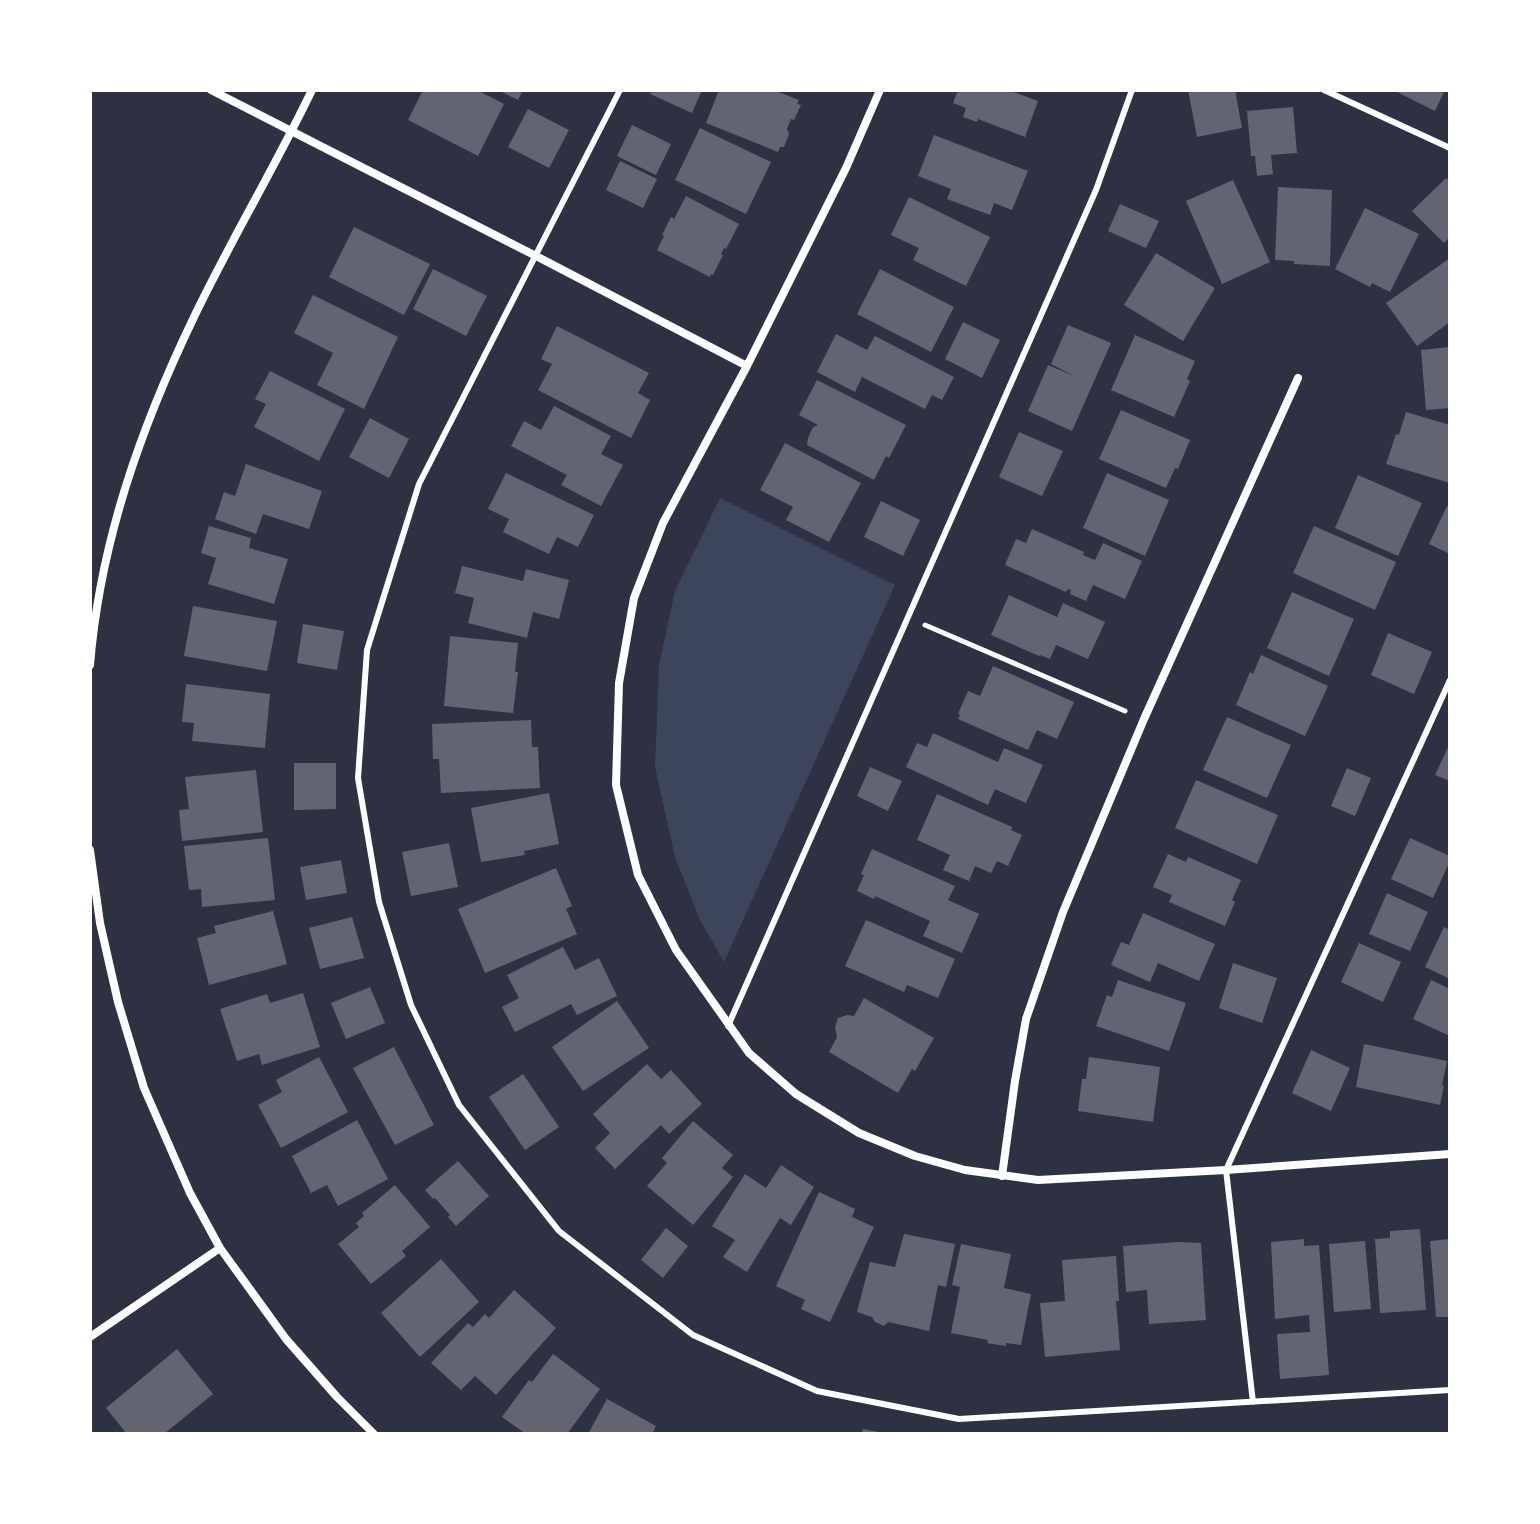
<svg xmlns="http://www.w3.org/2000/svg" width="1540" height="1524" font-family="'Varela Round',sans-serif">
<style>
.green{fill:#3c4559}
.building{fill:#626471}
.lines{fill:none;stroke-linecap:round;stroke-linejoin:round}
.path{stroke:#fff;stroke-width:5}
.service{stroke:#fff;stroke-width:6}
.minor{stroke:#fff;stroke-width:8}
</style>
<rect width="100%" height="100%" fill="#2d3142"/>
<path class="green" d="M720,498L895,585L724,962L700,920L675,857L655,767L659,665L675,591Z"/>
<path class="building" d="M423,90H477L504,104L478,156L408,120Z
M498,90H523L518,100Z
M652,90H702L692,113L650,94Z
M719,90H773L799,100L797,104L801,105L794,120L791,119L787,129L789,134L784,147H780L778,152L706,123Z
M958,90H1008L1038,101L1025,137L978,119L977,122L963,117L966,108L953,103Z
M1188,90H1235L1242,128L1197,137Z
M1393,90H1445L1435,111Z
M1293,107L1297,153L1271,155L1273,174L1257,176L1255,156H1251L1247,111Z
M528,109L569,130L549,168L508,147Z
M632,125L671,144L656,175L617,156Z
M700,128L771,162L746,214L675,180Z
M934,135L1028,171L1012,210L994,203L990,215L947,199L951,189L918,176Z
M620,161L657,179L643,208L606,190Z
M1446,178L1450,182V237L1444,243L1412,211Z
M1233,180L1270,262L1222,284L1186,201Z
M1278,187L1332,190L1330,266L1294,264V261L1275,260Z
M686,196L739,224L726,249L724,248L721,254L723,255L713,275L711,274L710,277L657,250L664,236L662,235L671,217L674,219Z
M909,197L990,237L966,286L913,260L919,248L891,235Z
M1120,204L1159,221L1146,248L1108,231Z
M1365,208L1419,234L1390,292L1372,283L1370,287L1335,269Z
M354,227L430,264L404,315L329,277Z
M1156,253L1215,288L1183,341L1124,305Z
M1450,258V322L1417,346L1386,303Z
M433,269L487,296L466,336L413,309Z
M880,269L954,307L931,352L857,314Z
M313,295L398,337L364,409L317,385L333,353L294,333Z
M963,322L1000,340L982,378L945,359Z
M1068,325L1111,343L1072,431L1028,411L1048,365L1074,376L1051,364Z
M557,326L649,373L638,393L650,400L631,438L538,390L552,364L541,359Z
M836,334L867,350L875,336L954,377L942,400L932,395L925,409L862,377L855,392L817,372Z
M1135,335L1195,361L1187,379L1190,381L1174,417L1111,390Z
M1450,347V408L1426,410L1421,350Z
M270,371L345,409L319,461L254,427L266,404L255,399Z
M817,380L906,425L889,458L886,456L874,480L807,445L808,438L813,427L818,425L799,415Z
M554,406L611,436L601,454L623,465L601,506L561,485L567,475L511,446L524,421L541,430Z
M1121,410L1190,440L1178,469L1175,468L1166,488L1099,459Z
M1406,412L1450,425V483L1386,464L1396,434L1399,435Z
M370,418L409,439L389,478L349,457Z
M1019,432L1063,451L1042,496L999,477Z
M785,443L861,483L829,542L786,520L793,507L760,490Z
M246,464L322,491L309,529L263,514L256,534L215,519L224,492L235,496Z
M506,473L594,515L578,547L557,537L549,554L503,532L509,519L488,509Z
M1107,473L1169,500L1145,556L1083,528Z
M1358,475L1422,503L1398,556L1335,528Z
M881,501L920,520L903,556L864,537Z
M1447,506L1450,507V554L1429,544Z
M209,526L251,538L249,548L288,559L274,604L208,584L216,558L201,553Z
M1314,526L1396,562L1375,610L1293,573Z
M1032,529L1084,552L1083,555L1095,560L1103,543L1142,561L1125,599L1093,585L1086,601L1070,594L1071,590L1068,589L1066,592L1005,565L1016,539L1026,543Z
M462,566L523,581L526,569L569,580L559,619L533,612L527,638L468,623L474,598L455,593Z
M1292,592L1354,619L1329,676L1267,648Z
M1009,595L1057,617L1063,603L1105,622L1088,659L1056,645L1050,659L1040,655L1039,656L991,635Z
M193,606L277,621L267,671L184,656Z
M303,624L344,631L337,670L297,663Z
M1388,633L1432,652L1414,694L1371,675Z
M450,636L518,643L515,672H518L513,713L444,706Z
M1261,655L1328,686L1305,736L1236,705L1250,672L1253,674Z
M993,666L1074,702L1057,739L1037,730L1028,750L958,719L960,715L958,714L968,691L980,696Z
M186,684L270,694L265,748L192,741L194,723L182,722Z
M1227,717L1291,745L1267,798L1203,770Z
M531,720L532,747H538L540,788L441,793L439,759H433L432,724Z
M933,733L998,762L1004,748L1043,765L1026,803L995,789L988,805L906,767L917,743L927,747Z
M1450,743V781L1435,775Z
M294,763H336V809L294,810Z
M870,767L902,781L888,811L857,796Z
M1347,768L1371,778L1355,816L1331,806Z
M256,770L263,832L182,841L179,810L189,809L185,777Z
M1196,780L1278,815L1257,864L1175,828Z
M549,793L559,844L524,851L525,855L481,862L471,808Z
M937,794L1012,827L1011,830L1022,835L1008,866L997,861L991,873L975,866L969,881L943,870L950,855L917,840Z
M268,838L275,900L202,907L201,889L189,890L184,846Z
M1410,838L1450,856V861L1433,898L1391,879Z
M449,843L458,887L411,896L402,852Z
M872,849L955,886L948,900L979,914L962,953L923,936L930,921L875,896L874,899L857,891L864,875L861,874Z
M1168,854L1186,862L1188,857L1241,880L1232,900L1235,902L1225,926L1169,902L1172,895L1153,887Z
M341,860L347,893L306,900L300,867Z
M556,868L572,906L566,909L577,934L485,973L458,909Z
M1387,893L1428,912L1410,951L1369,934Z
M273,911L287,964L209,985L197,938L216,933L214,926Z
M1143,913L1215,944L1199,981L1158,963L1150,982L1111,965L1121,942L1129,945Z
M352,917L364,958L320,969L309,928Z
M866,920L955,959L938,998L907,985L904,992L845,966Z
M1444,927L1450,930V979L1425,967Z
M1359,943L1401,962L1383,1002L1341,982Z
M563,947L575,970L599,958L617,996L577,1015L571,1004L515,1032L502,1007L519,998L507,975Z
M1233,963L1277,978L1262,1023L1219,1008Z
M1118,980L1186,1003L1169,1051L1096,1026L1107,995L1112,997Z
M1431,980L1450,989V1036L1413,1019Z
M370,987L385,1023L346,1039L331,1003Z
M303,993L320,1047L262,1065L259,1054L237,1061L220,1009L267,994L270,1003Z
M864,998L934,1038L915,1071L912,1069L898,1093L829,1052L837,1037L835,1027L838,1018L847,1015L854,1016Z
M617,1001L649,1048L583,1091L552,1047Z
M1364,1044L1447,1061L1442,1085L1444,1086L1440,1105L1356,1087Z
M394,1047L434,1125L395,1145L353,1068Z
M1311,1050L1350,1068L1331,1111L1292,1093Z
M319,1057L348,1112L281,1148L258,1105L282,1092L276,1080Z
M1089,1057L1160,1067L1153,1122L1078,1111L1082,1079H1086Z
M647,1064L661,1079L671,1070L702,1104L669,1134L661,1125L615,1169L595,1148L610,1133L593,1114Z
M523,1074L559,1127L525,1150L489,1097Z
M357,1120L388,1179L338,1206L327,1185L311,1193L292,1156Z
M693,1121L733,1155L722,1168L733,1177L693,1225L647,1186L667,1163L662,1158Z
M458,1161L489,1196L456,1226L448,1217L450,1215L435,1198L433,1199L425,1190Z
M781,1165L814,1187L791,1225L780,1218L747,1272L723,1257L735,1240L712,1226L745,1174L766,1188Z
M395,1185L430,1227L402,1251L406,1256L371,1284L338,1244L359,1227L356,1223L364,1216L362,1213Z
M819,1192L855,1209L852,1217L874,1227L830,1322L801,1309L805,1300L776,1286Z
M666,1228L688,1246L663,1278L641,1260Z
M1420,1229L1426,1310L1380,1313L1375,1239L1390,1238V1231Z
M904,1234L955,1244L946,1287L938,1285L929,1331L888,1322L884,1326L875,1322L872,1317L857,1312L870,1262L895,1267Z
M1304,1239V1246L1319,1245L1329,1375L1280,1379L1277,1334L1310,1332L1309,1315L1275,1319L1271,1242Z
M1450,1239V1317H1436L1430,1241Z
M1365,1241L1371,1309L1334,1312L1329,1244Z
M1179,1242L1201,1243L1206,1320L1149,1324L1147,1290L1126,1292L1123,1246Z
M961,1244L1011,1254L1004,1288L1031,1294L1021,1345L1006,1343V1346L987,1343L988,1340L951,1333L960,1287L952,1285Z
M1116,1256L1119,1301H1116L1120,1350L1045,1357L1040,1303L1065,1301L1062,1260Z
M441,1259L479,1302L420,1357L381,1313Z
M514,1290L556,1328L496,1395L475,1376L461,1390L431,1363L468,1323L473,1327L485,1314L489,1318Z
M177,1349L213,1394L164,1434H127L106,1408Z
M553,1354L600,1389L567,1434H526L502,1417L529,1380L532,1382Z
M607,1399L656,1426L652,1434H588Z
M863,1429L883,1433L882,1434H862Z"/>
<g class="lines">
<path class="path" d="M925,625L1125,711"/>
<path class="service" d="M620,90L419,484L367,650L358,778L379,902L411,1005L459,1105L559,1231L693,1335L817,1391L959,1419L1450,1390
M1324,90L1450,148
M728,1026L1096,190L1132,90
M1253,1402L1226,1170L1450,680"/>
<path class="minor" d="M211,90L536,256L747,366
M880,90L846,168L747,366L663,523L634,598L619,683L616,785L638,875L676,950L749,1053L796,1094L859,1133L915,1156L965,1170L1038,1180L1226,1170L1450,1154
M90,665C100,542 141,427 194,317C231,240 275,167 312,90
M90,850L100,923L118,1002L144,1088L190,1193L220,1248L286,1339L337,1397L374,1434
M1002,1176L1015,1081L1026,1019L1063,912L1144,719L1298,378
M90,1337L220,1248"/>
</g>
<rect width="1540" height="1524" fill="none" stroke="#ffffff" stroke-width="184"/>
</svg>
